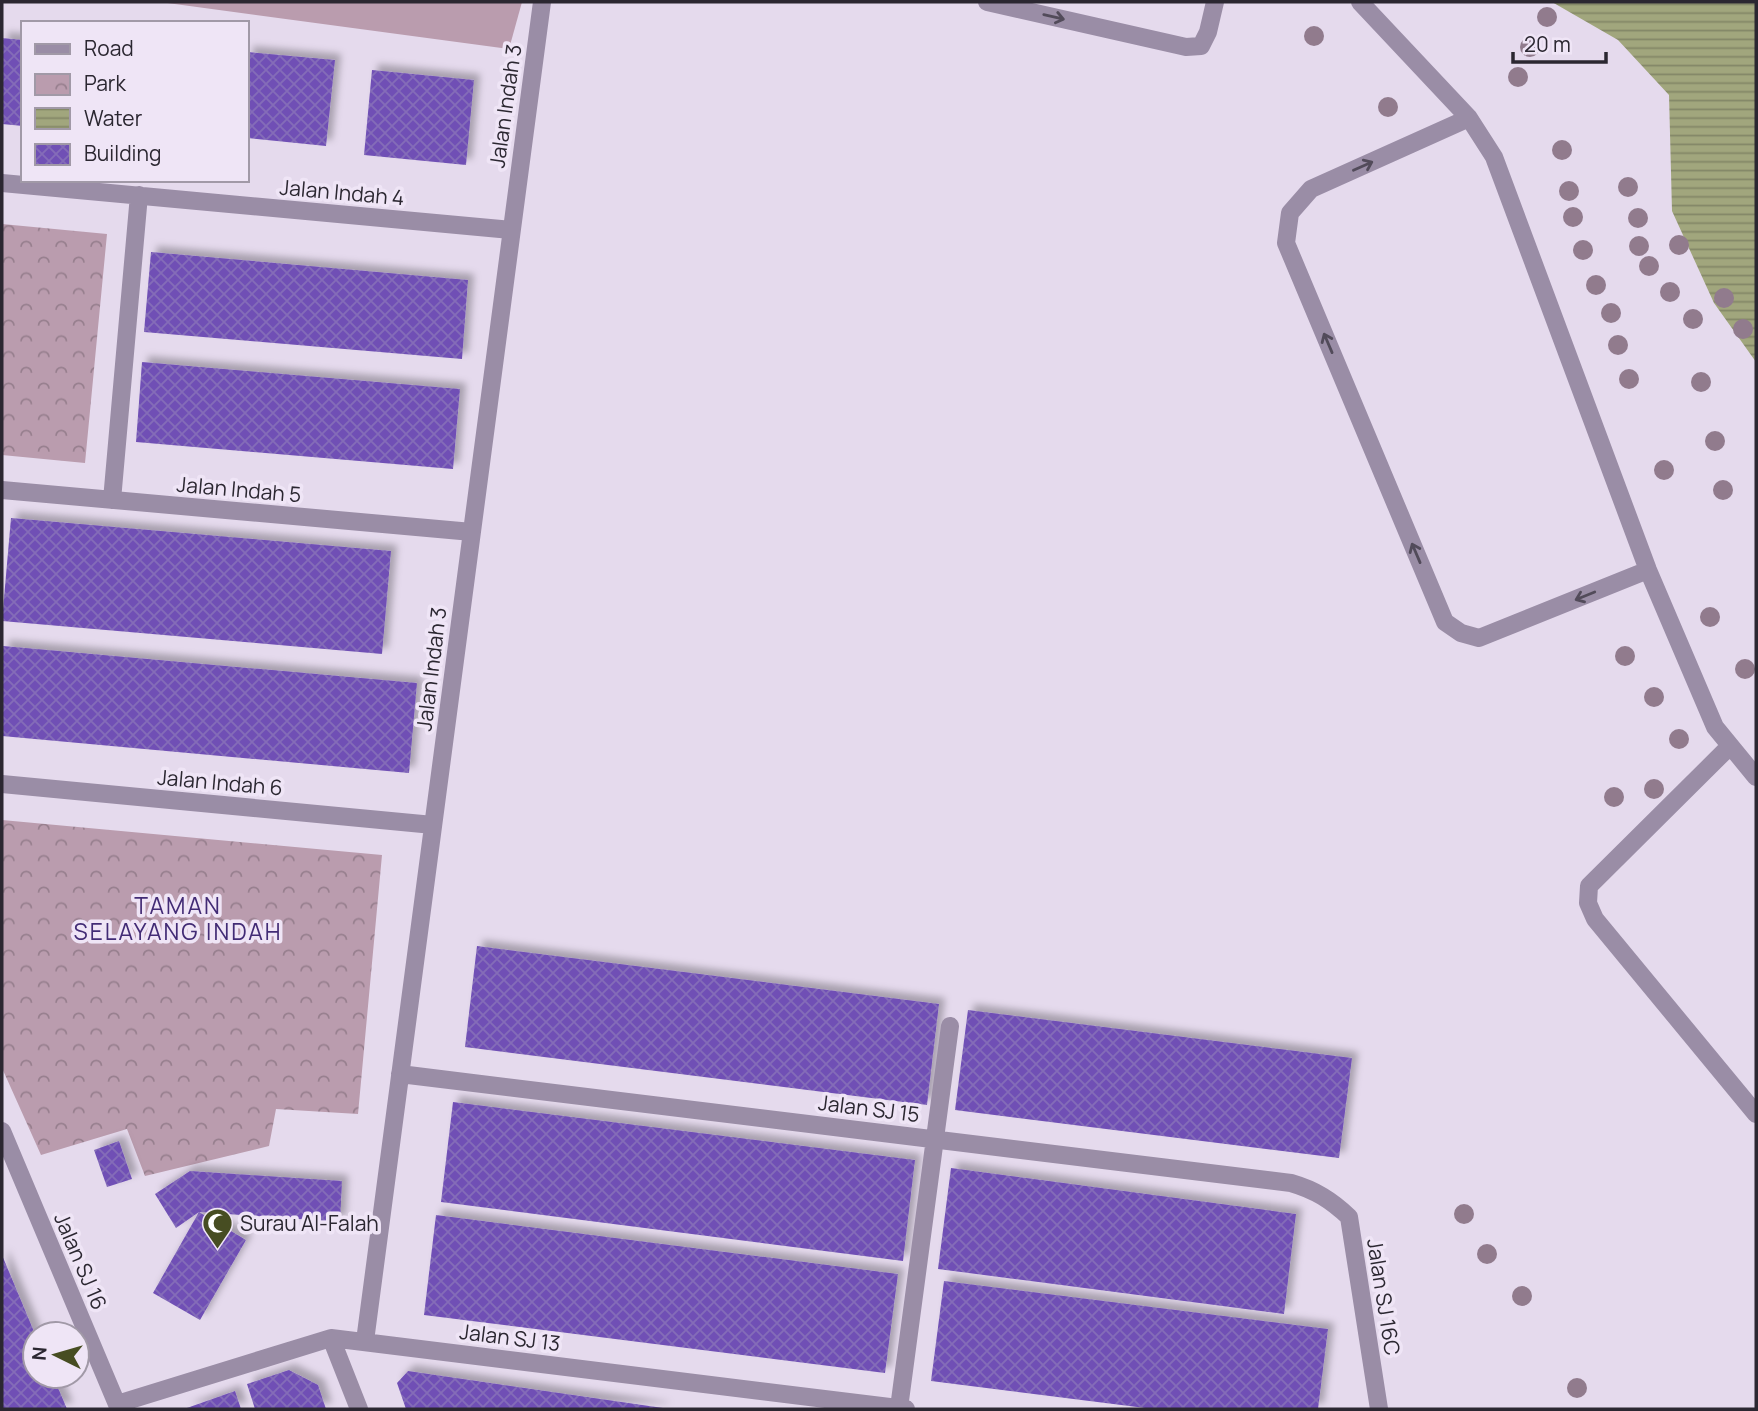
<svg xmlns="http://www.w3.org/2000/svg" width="1758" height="1411" font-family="Manrope,sans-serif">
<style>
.grass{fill:#ba9cae}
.park{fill:url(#park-crowns)}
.water{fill:url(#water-rules)}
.building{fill:url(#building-cross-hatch);filter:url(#shadow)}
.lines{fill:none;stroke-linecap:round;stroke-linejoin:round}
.minor{stroke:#9a8da6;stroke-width:18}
.tree{fill:#917b8d}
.oneway{stroke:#524b5a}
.labels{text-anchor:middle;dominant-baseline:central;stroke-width:7;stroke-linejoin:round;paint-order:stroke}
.street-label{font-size:21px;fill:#2b2731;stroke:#efe5f6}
.poi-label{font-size:21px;fill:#2b2731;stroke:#efe5f6;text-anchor:start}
.neighbourhood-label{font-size:23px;letter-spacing:2px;fill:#422b75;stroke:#efe5f6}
</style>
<defs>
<pattern id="park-crowns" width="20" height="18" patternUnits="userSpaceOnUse" patternTransform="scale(1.75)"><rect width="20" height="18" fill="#ba9cae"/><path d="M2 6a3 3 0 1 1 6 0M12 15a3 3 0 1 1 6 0" fill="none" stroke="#977f8e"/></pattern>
<pattern id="water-rules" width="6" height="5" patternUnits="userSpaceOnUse" patternTransform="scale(1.75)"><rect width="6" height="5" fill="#a1a67d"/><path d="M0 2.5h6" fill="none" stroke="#838767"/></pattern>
<pattern id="building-cross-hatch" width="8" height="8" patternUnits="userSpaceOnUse" patternTransform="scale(1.75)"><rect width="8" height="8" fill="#7050b5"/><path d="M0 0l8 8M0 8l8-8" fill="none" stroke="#846cb8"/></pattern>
<filter id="shadow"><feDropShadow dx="6" dy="-6" stdDeviation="3.5" flood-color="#0004"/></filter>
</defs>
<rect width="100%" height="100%" fill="#e5daed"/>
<path class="grass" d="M160,2H522L509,49Z"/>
<path class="park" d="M2,224L107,234L85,463L2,455Z
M2,820L382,855L358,1114L276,1109L269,1146L145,1176L127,1129L41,1155L2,1068Z"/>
<path class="water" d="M1552,2H1756V362L1714,303L1672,211L1669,95L1618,40Z"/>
<path class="building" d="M2,38L23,40V126L2,124Z
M247,52L335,60L326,146L247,138Z
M372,70L474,80L466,165L364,155Z
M151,252L468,280L462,359L144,332Z
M142,362L460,389L453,469L136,442Z
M11,518L391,551L382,654L2,621Z
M3,646L417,683L409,773L2,736Z
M477,946L939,1004L927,1105L465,1047Z
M968,1010L1352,1058L1339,1158L955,1110Z
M453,1102L915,1160L903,1261L441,1202Z
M119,1141L132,1179L107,1187L94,1150Z
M951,1168L1296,1214L1284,1314L938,1269Z
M190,1171L342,1181L340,1222L199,1212L176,1228L155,1194Z
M199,1212L246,1240L200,1320L153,1293Z
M436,1215L898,1274L885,1373L424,1315Z
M2,1255L35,1334V1376H53L67,1409H2Z
M944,1281L1328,1329L1318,1409H1153L931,1381Z
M289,1370L318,1385L326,1409H255L247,1384Z
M408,1371L663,1408V1409H406L397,1383Z
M235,1391L241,1409H184Z"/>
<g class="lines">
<path class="minor" d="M987,2L1186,47L1201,46L1208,32L1215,2
M1360,2L1469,118L1494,157L1648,570L1715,727L1756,777
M1469,118L1311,189L1290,213L1286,243L1445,622L1461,633L1479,638L1648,570
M2,183L511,230
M2,490L472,532
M112,500L139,195
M1730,746L1589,886L1588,903L1595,919L1756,1114
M2,784L433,825
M400,1074L1291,1183C1315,1190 1331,1200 1349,1217L1379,1409
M2,1131L119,1409
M331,1338L359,1409
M365,1341L542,2
M117,1404L331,1338L906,1409
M899,1408L950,1026"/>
</g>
<g class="tree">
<circle cx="1547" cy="17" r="10"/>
<circle cx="1314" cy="36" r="10"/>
<circle cx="1530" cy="47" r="10"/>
<circle cx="1518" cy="77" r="10"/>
<circle cx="1388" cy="107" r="10"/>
<circle cx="1562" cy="150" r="10"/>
<circle cx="1628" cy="187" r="10"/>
<circle cx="1569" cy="191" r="10"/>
<circle cx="1573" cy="217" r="10"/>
<circle cx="1638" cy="218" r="10"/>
<circle cx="1679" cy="245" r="10"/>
<circle cx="1639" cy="246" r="10"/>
<circle cx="1583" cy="250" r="10"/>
<circle cx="1649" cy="266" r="10"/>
<circle cx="1596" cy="285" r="10"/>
<circle cx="1670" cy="292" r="10"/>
<circle cx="1724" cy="298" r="10"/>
<circle cx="1611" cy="313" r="10"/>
<circle cx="1693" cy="319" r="10"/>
<circle cx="1743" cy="329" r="10"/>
<circle cx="1618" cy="345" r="10"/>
<circle cx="1629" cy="379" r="10"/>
<circle cx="1701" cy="382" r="10"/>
<circle cx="1715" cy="441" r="10"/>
<circle cx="1664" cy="470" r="10"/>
<circle cx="1723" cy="490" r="10"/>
<circle cx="1710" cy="617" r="10"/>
<circle cx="1625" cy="656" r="10"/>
<circle cx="1745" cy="669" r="10"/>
<circle cx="1654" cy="697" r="10"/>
<circle cx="1679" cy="739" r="10"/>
<circle cx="1654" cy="789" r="10"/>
<circle cx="1614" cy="797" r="10"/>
<circle cx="1464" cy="1214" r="10"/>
<circle cx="1487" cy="1254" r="10"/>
<circle cx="1522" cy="1296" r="10"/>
<circle cx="1577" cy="1388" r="10"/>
</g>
<defs><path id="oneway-shaft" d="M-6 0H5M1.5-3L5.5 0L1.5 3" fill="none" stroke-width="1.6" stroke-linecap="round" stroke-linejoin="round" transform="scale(1.75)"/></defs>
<g class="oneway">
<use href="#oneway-shaft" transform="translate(1054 17) rotate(13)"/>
<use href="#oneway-shaft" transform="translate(1363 166) rotate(-24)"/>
<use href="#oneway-shaft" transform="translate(1328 343) rotate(-113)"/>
<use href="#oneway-shaft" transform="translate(1416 553) rotate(-113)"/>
<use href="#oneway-shaft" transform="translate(1585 596) rotate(158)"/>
</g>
<defs>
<symbol id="mosque-pin" viewBox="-11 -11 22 30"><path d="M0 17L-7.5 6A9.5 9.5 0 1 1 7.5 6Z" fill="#474d22" stroke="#efe5f6"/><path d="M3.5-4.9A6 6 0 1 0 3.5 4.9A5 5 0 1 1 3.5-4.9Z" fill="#fff"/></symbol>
</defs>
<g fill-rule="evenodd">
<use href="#mosque-pin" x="200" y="1206" width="35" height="47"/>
</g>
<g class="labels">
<g class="street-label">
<text transform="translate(505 106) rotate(-82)">Jalan Indah 3</text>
<text transform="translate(342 192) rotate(5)">Jalan Indah 4</text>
<text transform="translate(239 489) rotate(5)">Jalan Indah 5</text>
<text transform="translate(431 669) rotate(-83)">Jalan Indah 3</text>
<text transform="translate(220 782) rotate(5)">Jalan Indah 6</text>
<text transform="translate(869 1108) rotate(7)">Jalan SJ 15</text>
<text transform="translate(81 1261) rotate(67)">Jalan SJ 16</text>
<text transform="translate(1384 1297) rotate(81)">Jalan SJ 16C</text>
<text transform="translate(510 1337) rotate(7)">Jalan SJ 13</text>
</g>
<g class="poi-label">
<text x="240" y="1223">Surau Al-Falah</text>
</g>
<g class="neighbourhood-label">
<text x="178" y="905">TAMAN<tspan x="178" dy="26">SELAYANG INDAH</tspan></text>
</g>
</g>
<rect width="1758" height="1411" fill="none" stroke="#2b2731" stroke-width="7"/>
<rect x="21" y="21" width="228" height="161" fill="#efe5f6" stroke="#a199a7" stroke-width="2"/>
<rect x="35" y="44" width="35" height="10" fill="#9a8da6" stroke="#a199a7" stroke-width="2"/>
<text x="84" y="56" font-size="21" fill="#2b2731">Road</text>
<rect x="35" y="74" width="35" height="21" fill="url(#park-crowns)" stroke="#a199a7" stroke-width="2"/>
<text x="84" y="91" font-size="21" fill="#2b2731">Park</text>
<rect x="35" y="108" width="35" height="21" fill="url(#water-rules)" stroke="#a199a7" stroke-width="2"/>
<text x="84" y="126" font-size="21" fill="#2b2731">Water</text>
<rect x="35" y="144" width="35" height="21" fill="url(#building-cross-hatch)" stroke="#a199a7" stroke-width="2"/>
<text x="84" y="161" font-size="21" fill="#2b2731">Building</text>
<g transform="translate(56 1355) rotate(275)"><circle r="33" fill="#efe5f6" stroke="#a199a7" stroke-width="2"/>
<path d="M0-5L12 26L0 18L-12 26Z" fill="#474d22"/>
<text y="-10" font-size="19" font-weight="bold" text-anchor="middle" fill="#2b2731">N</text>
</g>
<path d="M1513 52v10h93v-10" fill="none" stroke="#2b2731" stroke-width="3.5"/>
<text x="1524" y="52" font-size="21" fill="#2b2731" stroke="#efe5f6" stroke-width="5" paint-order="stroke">20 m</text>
</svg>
